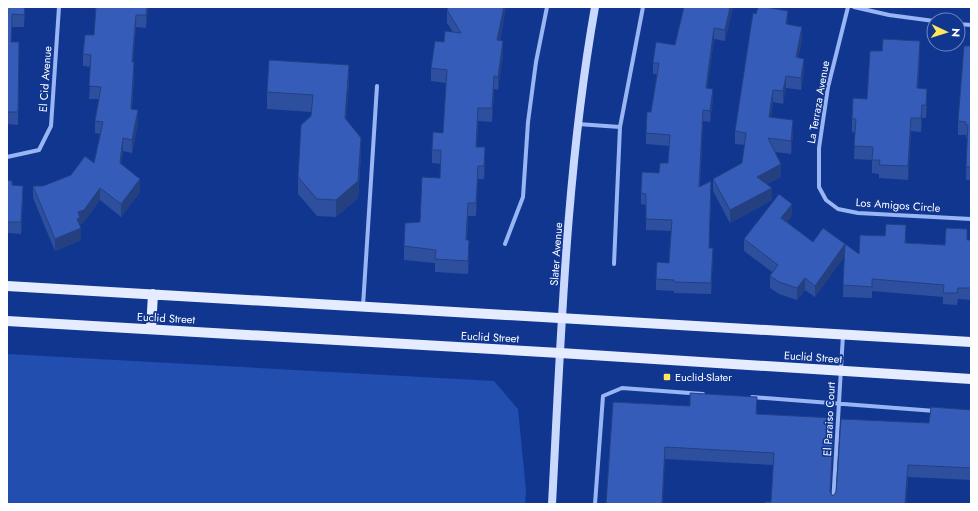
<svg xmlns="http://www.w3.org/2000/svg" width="978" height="511" font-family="Jost,sans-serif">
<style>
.green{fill:#214eaf}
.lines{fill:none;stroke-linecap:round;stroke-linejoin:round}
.minor{stroke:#99b5f3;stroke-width:4}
.secondary{stroke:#c9d8fd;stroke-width:8}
.primary{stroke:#e5ecff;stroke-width:10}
.wall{fill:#2d4f9e}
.shaded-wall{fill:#244081}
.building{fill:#345cb8;stroke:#244081}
.poi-dot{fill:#ffe75b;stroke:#103690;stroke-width:1.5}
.labels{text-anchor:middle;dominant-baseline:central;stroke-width:3.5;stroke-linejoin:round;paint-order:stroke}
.street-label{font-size:11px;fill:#fff;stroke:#103690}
.poi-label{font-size:11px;fill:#fff;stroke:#103690;text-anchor:start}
</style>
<rect width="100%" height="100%" fill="#103690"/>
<path class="green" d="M7,354L494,381L518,409L526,490L525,504H7Z"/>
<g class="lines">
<path class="minor" d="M848,7L828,87L819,148V187L826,200L838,209L858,213L971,219
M854,7L889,15L934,21
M958,24L971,25
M578,124L620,127
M7,157L39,150L51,126L59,7
M505,244L523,197L528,122L536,62L547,7
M614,264L620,127L643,7
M363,306L377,86
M752,397L935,411
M595,504L603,396L622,388L703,394
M833,504L843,335"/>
<path class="secondary" d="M552,504C561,338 566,171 595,7"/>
<path class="primary" d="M7,286L971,342
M7,321L560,353L971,379
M151,329L153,294"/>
</g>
<path class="wall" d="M7,7H25L24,27H12L11,42H19L18,125L7,124Z
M95,7H148L146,28L136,27L133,62L134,74L132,109L138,123L132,153L123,151L121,165L140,192L121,217L100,200L84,222L80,224L81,240L55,251L33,198V186H43L71,175L94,163L100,134L95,133V121L99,99H89L91,67L83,66V54L94,35L96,10H95Z
M506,7L500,41L503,54L498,90L494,89L492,122L478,121L477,147L485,161L484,179H478L476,216H468L467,240L469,254L468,274L435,272V263L404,260V246L420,222L440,178L441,164L432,163V150L443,133L446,83L431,81V68L444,42L453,32L447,23V10Z
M684,7H733L725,41L714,39L707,89L713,100L710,122L703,121L700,187L711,192L709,248L713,259L711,294L674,293V291L656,290V279L669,263L671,231L646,230V205L641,204V193L668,163L670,146L646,144V133L651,112L657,74H653V63L675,45Z
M788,24L802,39L798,58L804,71L801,90L786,88L783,104L773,102L771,117L793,133L791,154L775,152L781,177L767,184L772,200L730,223L713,191V179L742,163L745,145L735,144V131Z
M971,46V180H966L967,138H966V135H958V121Z
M920,55L918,88L927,102L926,118H922L921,132L911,131L908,180L879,178V174L872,173V160L854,159L855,133L852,132V119L867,99Z
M349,82L346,119L361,155L358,198L336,217L317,216L298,194V177L311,116L312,112L267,109V92Z
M7,180L23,197L21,234L7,233Z
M792,215L787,222L813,242L859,254L906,237V243L945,245L967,240H971V300L958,299L957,305L943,304V297L872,291V298L843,297L844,257L815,297L805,290L797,300L779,294L770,288V276L772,272L744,251V239Z
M690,406L757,409V414L834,430L830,492L833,496L929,423L971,410V480L908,477L906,504H765L771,502L773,465L665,459L606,504Z"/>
<path class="shaded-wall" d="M147,7H148L146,28V15Z
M504,7H506L497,54V40Z
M730,7H733L725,41V30Z
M788,11V24L786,36V24Z
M136,15V27L132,74V62Z
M802,27V39L796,70V57Z
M714,28V39L706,99V88Z
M503,41V54L498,90V77Z
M920,41V55L917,101V88Z
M804,59V71L801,90V78Z
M134,62V74L131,121V109Z
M349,65V82L345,135V118Z
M494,76V89L492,122V108Z
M786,76V88L783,104V91Z
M713,89V100L710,122V111Z
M927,89V102L926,118V105Z
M773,90V102L769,129V117Z
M922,105V118L921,132V118Z
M478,108V121L476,160V147Z
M138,110V123L132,153V140Z
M703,110V121L699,198V187Z
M911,118V131L908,180V166Z
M793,120V133L791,154V141Z
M123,138V151L120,176V163Z
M361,138V155L358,198L336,217V200Z
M485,147V161L484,179V166Z
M781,164V177L757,189V177Z
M478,166V179L476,216V203Z
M140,179V192L121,217V204Z
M711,181V192L709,259V248Z
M23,186V197L21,234V222Z
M100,188V200L84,222L80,224V229L81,228V240L55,251V239L77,219L78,212Z
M772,188V200L730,223V210Z
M468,203V216L466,253V240Z
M792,204V215L781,230V218Z
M469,240V254L468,274V261Z
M845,244V256L815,297V286Z
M713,248V259L711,294V283Z
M805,278V290L797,300V288Z
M834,418V430L830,504V492Z
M665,447V459L663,504H662Z
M908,465V477L906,504H905Z"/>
<path class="building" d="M7,7H25L24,15L12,14L11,42H19L18,112H7Z
M96,7H147L146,15H136L132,62H134L131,109L138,110L132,140L123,138L120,163L140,179L121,204L100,188L84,210L78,212L80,218L77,219L81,228L55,239L33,186H43L71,175L85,156L94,163L103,122L95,121L101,87L89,86L91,55L83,54L85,35H94Z
M448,7H504L497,40L503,41L498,77L494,76L492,108H478L476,147H485L484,166H478L476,203H468L466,240H469L468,261L435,259L436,250L404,246L405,223L420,222L422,177L440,178L441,150H432L433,132L443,133L447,70L431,68L435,41L444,42L445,31L461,33L447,10Z
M684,7H730L725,30L714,28L706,88L713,89L710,111L703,110L699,187L711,181L709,248H713L711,283L674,282V280L656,279L657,262L669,263L672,220L646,219V194L641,193L642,172L659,173L660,163H668L670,135L646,133L647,112H651L659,63H653L656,42L675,45Z
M758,7H765L788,11L786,24L802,27L796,57L804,59L801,78L786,76L783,91L773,90L769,117L793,120L791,141L768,138L781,164L757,177L772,188L730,210L713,179L742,163L746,133L735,131L753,13L756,14Z
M883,39L920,41L917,88L927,89L926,105H922L921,118H911L908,166L879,165L880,160H872L873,147L854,146L856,119H852L853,98L867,99L870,51H882Z
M964,46H971V167H966L968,125H966V122L958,121Z
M269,60L349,65L345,118L361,138L358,181L336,200L317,199L298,177L301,125L311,116L313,95L267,92Z
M7,180L12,181V185L23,186L21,222H7Z
M779,194L792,204L781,218L813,242L823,228L859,254L860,235L885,236L886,224L906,225L905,243L945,245L946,228L967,229V240H971V288H958L957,293H943L944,285L872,279V287L843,285L845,244L815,286L805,278L797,288L779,282L770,276L778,265L744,239Z
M690,393L757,397L756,414L834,418L830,492L833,496L836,492L841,419L929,423L931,407L971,410V468L908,465L905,504H765V502H771L774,453L665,447L662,504H606L613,402L690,406Z"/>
<rect class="poi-dot" x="663" y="373" width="8" height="8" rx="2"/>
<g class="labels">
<g class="street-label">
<text transform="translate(45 79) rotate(-86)">El Cid Avenue</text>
<text transform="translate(818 102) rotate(-80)">La Terraza Avenue</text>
<text transform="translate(898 205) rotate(4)">Los Amigos Circle</text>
<text transform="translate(556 254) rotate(-86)">Slater Avenue</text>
<text transform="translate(166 318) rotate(3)">Euclid Street</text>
<text transform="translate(490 337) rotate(3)">Euclid Street</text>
<text transform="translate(813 357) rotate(4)">Euclid Street</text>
<text transform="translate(829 419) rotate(-87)">El Paraiso Court</text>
</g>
<g class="poi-label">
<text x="675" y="377">Euclid-Slater</text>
</g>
</g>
<rect width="978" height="511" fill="none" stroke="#ffffff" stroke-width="16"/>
<g transform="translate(946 32) rotate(94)"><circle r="19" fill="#103690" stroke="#7086bc"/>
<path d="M0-3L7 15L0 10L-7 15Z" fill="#ffe75b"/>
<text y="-6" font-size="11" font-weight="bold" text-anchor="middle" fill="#ffffff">N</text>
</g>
</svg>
